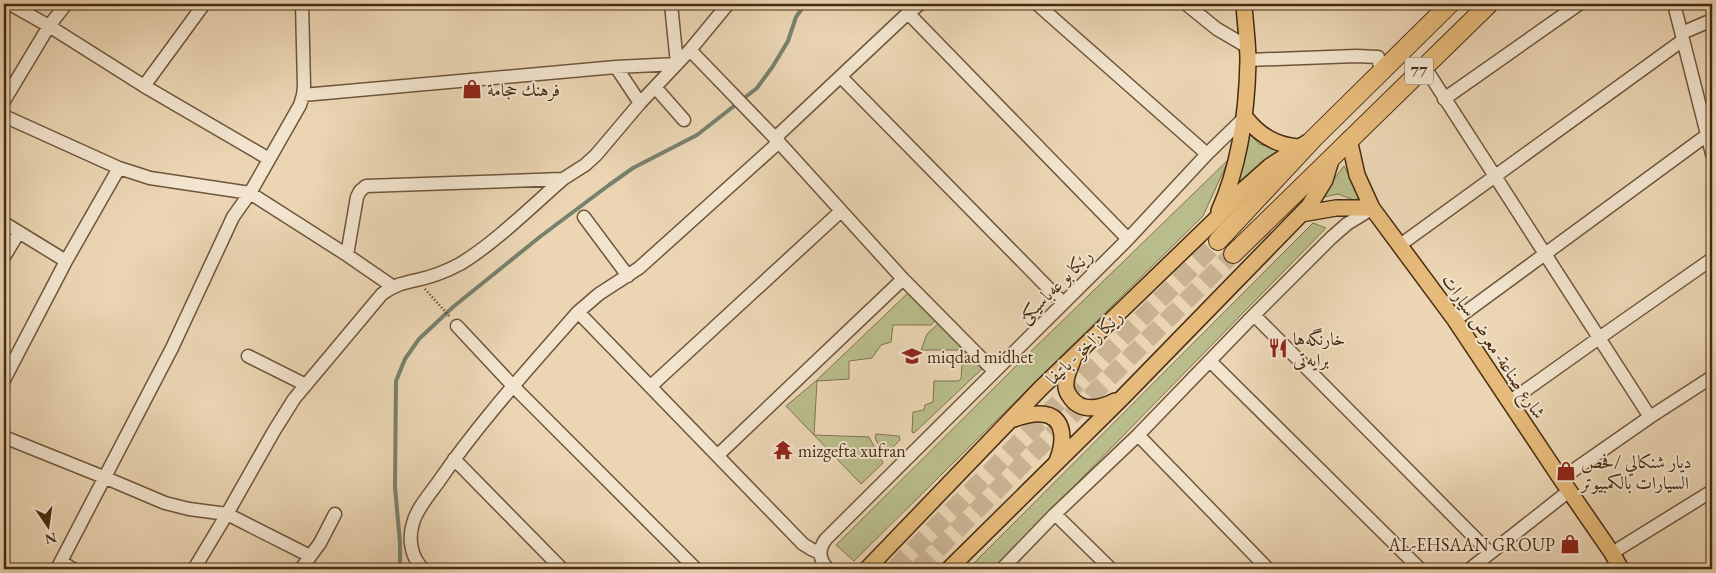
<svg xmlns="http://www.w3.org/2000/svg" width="1716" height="573" font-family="'EB Garamond',Amiri,serif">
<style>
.green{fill:#b9bd8b;stroke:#80744e}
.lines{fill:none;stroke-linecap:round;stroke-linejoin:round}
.stream{stroke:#78816c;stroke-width:4}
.highway-tunnel{stroke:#cab393;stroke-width:18;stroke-dasharray:18 9;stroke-linecap:butt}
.minor-casing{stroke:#6f563a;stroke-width:15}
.major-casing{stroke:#462c11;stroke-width:18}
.highway-casing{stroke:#462c11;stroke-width:20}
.path{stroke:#462c11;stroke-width:2.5;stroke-dasharray:1 2.5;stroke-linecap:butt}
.minor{stroke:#f2e4ce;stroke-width:12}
.major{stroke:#e6ba7a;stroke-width:15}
.highway{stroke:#e6ba7a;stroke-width:18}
.labels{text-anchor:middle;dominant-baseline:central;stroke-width:4;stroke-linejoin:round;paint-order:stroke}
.shield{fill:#f2e4ce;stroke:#7a634a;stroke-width:1}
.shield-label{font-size:16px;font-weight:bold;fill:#462c11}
.poi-label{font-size:18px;fill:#462c11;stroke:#f2e4ce;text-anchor:start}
.street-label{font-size:18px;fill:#462c11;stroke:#f2e4ce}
</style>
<rect width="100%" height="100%" fill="#ebd5b3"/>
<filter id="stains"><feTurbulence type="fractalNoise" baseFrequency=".004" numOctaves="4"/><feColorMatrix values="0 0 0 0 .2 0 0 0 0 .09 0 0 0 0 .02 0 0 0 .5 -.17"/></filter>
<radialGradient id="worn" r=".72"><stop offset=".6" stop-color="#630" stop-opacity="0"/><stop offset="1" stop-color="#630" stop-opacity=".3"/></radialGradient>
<path class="green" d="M1248,131L1259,144L1282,150L1237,188Z
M1229,159L1203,216L854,561L836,545L1019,363Z
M1344,166L1360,195L1356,201L1338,194L1320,198Z
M1313,223L1326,228L993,569H968Z
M909,292L936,320L931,325H893L891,342L881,345L872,358L849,361V379L817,381L814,435L869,437L883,463L861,484L786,406L817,380Z
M940,322L984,367L914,433L912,432L913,412L924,410L925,405L933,402L934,381H958L961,379L963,350H921L927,334Z
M876,434L899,436L900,440L887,453H883L875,438Z"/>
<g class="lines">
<path class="stream" d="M400,569V543L395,487L396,381L405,359L419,339L453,307L541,236L609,185L633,168L697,135L757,88L773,66L788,41L796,17L805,4"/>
<path class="highway-tunnel" d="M894,569L1218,241
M918,569L1233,254"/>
<defs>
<path id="minor" d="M10,4L49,26L144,86L269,159
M671,4L677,64
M1037,4L1207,154
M1186,4L1217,29L1246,46
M1674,4L1712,154
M908,13L1128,239
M1682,33L1712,20
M690,50L775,138L903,279L994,371
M1248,60L1356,56L1378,57L1381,72
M1424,66L1650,417
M616,67L640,103
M841,77L1063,303
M144,86L204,4
M655,87L684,120
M303,95L616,67L677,64
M1444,99L1579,4
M4,101L49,26L66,4
M4,116L119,168L150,178L250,193L347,255L392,286
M775,138L908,13L920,4
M584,217L628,276
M4,223L66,261
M1400,245L1683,40
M347,255L357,197L360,191L366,186L563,179L585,165L596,155L640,103L690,50L728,4
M4,257L19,232
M578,312L803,544L811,549L820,553
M1254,315L1490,553
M1455,320L1707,135
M457,326L513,386L696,569
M248,356L306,385
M1210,361L1420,569
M4,380L66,261L119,168
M651,386L841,211
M1509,402L1599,338L1712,259
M1138,435L1268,569
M4,437L106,478L165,503L189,509L227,514L310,556
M718,455L903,279
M454,459L562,569
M1561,479L1650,417L1712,377
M1055,514L1111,569
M1612,553L1712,491
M61,562L73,569
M57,569L172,348L233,217L250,193L300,105L303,95L304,86L302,4
M194,569L227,514L274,431L294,399L382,294C394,285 403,283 417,280C431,277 447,271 460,264C495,243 532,206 563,179
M301,569L320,543L335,514
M423,569C411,557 408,539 413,523C417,508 430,494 439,481C480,421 530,367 578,312L599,294L639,268L779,142
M828,569C819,560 818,549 826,539L1128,239L1207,154L1245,117
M1002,569L1055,514L1138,435L1254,315L1331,238L1347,224L1373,208
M1470,569L1569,491"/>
<path id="major" d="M1245,117C1259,135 1275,145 1298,147
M1349,139L1357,175L1372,208L1455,320L1561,479L1612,553L1621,569
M1219,211C1240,165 1247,111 1248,61C1248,42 1245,23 1244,4
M1301,214L1336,208H1372
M1073,360C1070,367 1066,376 1066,383C1065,389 1067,393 1071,398C1082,413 1101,408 1115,401
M1011,420C1020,417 1031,413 1041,414C1067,415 1064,444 1057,461
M867,569L1040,389L1214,221L1244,189L1270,166L1306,143
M949,569L1122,398L1309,206L1325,180L1332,157"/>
<path id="highway" d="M1218,241L1314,138L1450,4
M1233,254L1489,4"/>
</defs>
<use href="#minor" class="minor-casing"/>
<use href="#major" class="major-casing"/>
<use href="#highway" class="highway-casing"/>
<path class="path" d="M425,289L450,317"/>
<use href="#minor" class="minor"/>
<use href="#major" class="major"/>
<use href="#highway" class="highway"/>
</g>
<defs>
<symbol id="shop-bare" viewBox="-9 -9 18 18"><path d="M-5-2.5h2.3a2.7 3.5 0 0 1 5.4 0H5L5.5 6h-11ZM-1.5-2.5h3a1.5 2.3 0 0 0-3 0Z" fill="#8f2418" stroke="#f2e4ce" stroke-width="2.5" paint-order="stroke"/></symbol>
<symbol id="restaurant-bare" viewBox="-9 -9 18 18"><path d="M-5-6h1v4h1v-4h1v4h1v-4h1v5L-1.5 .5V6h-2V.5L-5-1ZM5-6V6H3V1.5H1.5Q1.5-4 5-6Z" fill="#8f2418" stroke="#f2e4ce" stroke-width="2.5" paint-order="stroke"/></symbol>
<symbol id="school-bare" viewBox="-9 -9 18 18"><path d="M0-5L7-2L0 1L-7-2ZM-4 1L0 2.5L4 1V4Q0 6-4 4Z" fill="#8f2418" stroke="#f2e4ce" stroke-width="2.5" paint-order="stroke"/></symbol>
<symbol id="temple-bare" viewBox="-9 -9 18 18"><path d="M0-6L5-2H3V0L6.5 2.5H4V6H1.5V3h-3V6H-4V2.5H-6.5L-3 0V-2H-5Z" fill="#8f2418" stroke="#f2e4ce" stroke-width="2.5" paint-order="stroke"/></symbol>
</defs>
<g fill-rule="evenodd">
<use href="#shop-bare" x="458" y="75" width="28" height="28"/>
<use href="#restaurant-bare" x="1264" y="334" width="28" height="28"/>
<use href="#school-bare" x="898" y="342" width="28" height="28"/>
<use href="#temple-bare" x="769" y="436" width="28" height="28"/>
<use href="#shop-bare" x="1552" y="457" width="28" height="28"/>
<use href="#shop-bare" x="1556" y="530" width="28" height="28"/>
</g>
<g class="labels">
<rect class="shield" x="1405" y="57.5" width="28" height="27" rx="4"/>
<g class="shield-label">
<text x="1419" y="71">77</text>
</g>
<g class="poi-label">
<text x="487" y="89">فرهنك حجامة</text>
<text x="1293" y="338">خارنگه‌ها<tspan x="1293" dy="21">برايه‌تى</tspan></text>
<text x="927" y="356">miqdad midhet</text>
<text x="798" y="450">mizgefta xufran</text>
<text x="1581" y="461">ديار شنكالي /فحص<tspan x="1581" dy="21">السيارات بالكمبيوتر</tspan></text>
<text x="1555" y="544" text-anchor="end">AL-EHSAAN GROUP</text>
</g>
<g class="street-label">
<text transform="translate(1055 286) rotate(-45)">رێكا بو عه‌باسيكێ</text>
<text transform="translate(1494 346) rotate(56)">شارع صناعة- معرض سيارات</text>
<text transform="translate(1084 347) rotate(-44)">رێکا زاخۆ - باتیفا</text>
</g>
</g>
<rect width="1716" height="573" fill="none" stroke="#ebd5b3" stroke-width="20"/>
<rect x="5" y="5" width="1706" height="563" fill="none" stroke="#462c11" stroke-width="2.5"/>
<rect x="10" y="10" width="1696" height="553" fill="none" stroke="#462c11"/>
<g transform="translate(48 526) rotate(167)" stroke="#f2e4ce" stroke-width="4" paint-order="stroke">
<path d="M0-4L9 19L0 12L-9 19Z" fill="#462c11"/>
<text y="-8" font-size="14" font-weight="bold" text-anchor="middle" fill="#462c11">N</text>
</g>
<rect width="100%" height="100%" filter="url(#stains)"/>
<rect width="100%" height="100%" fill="url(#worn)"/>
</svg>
